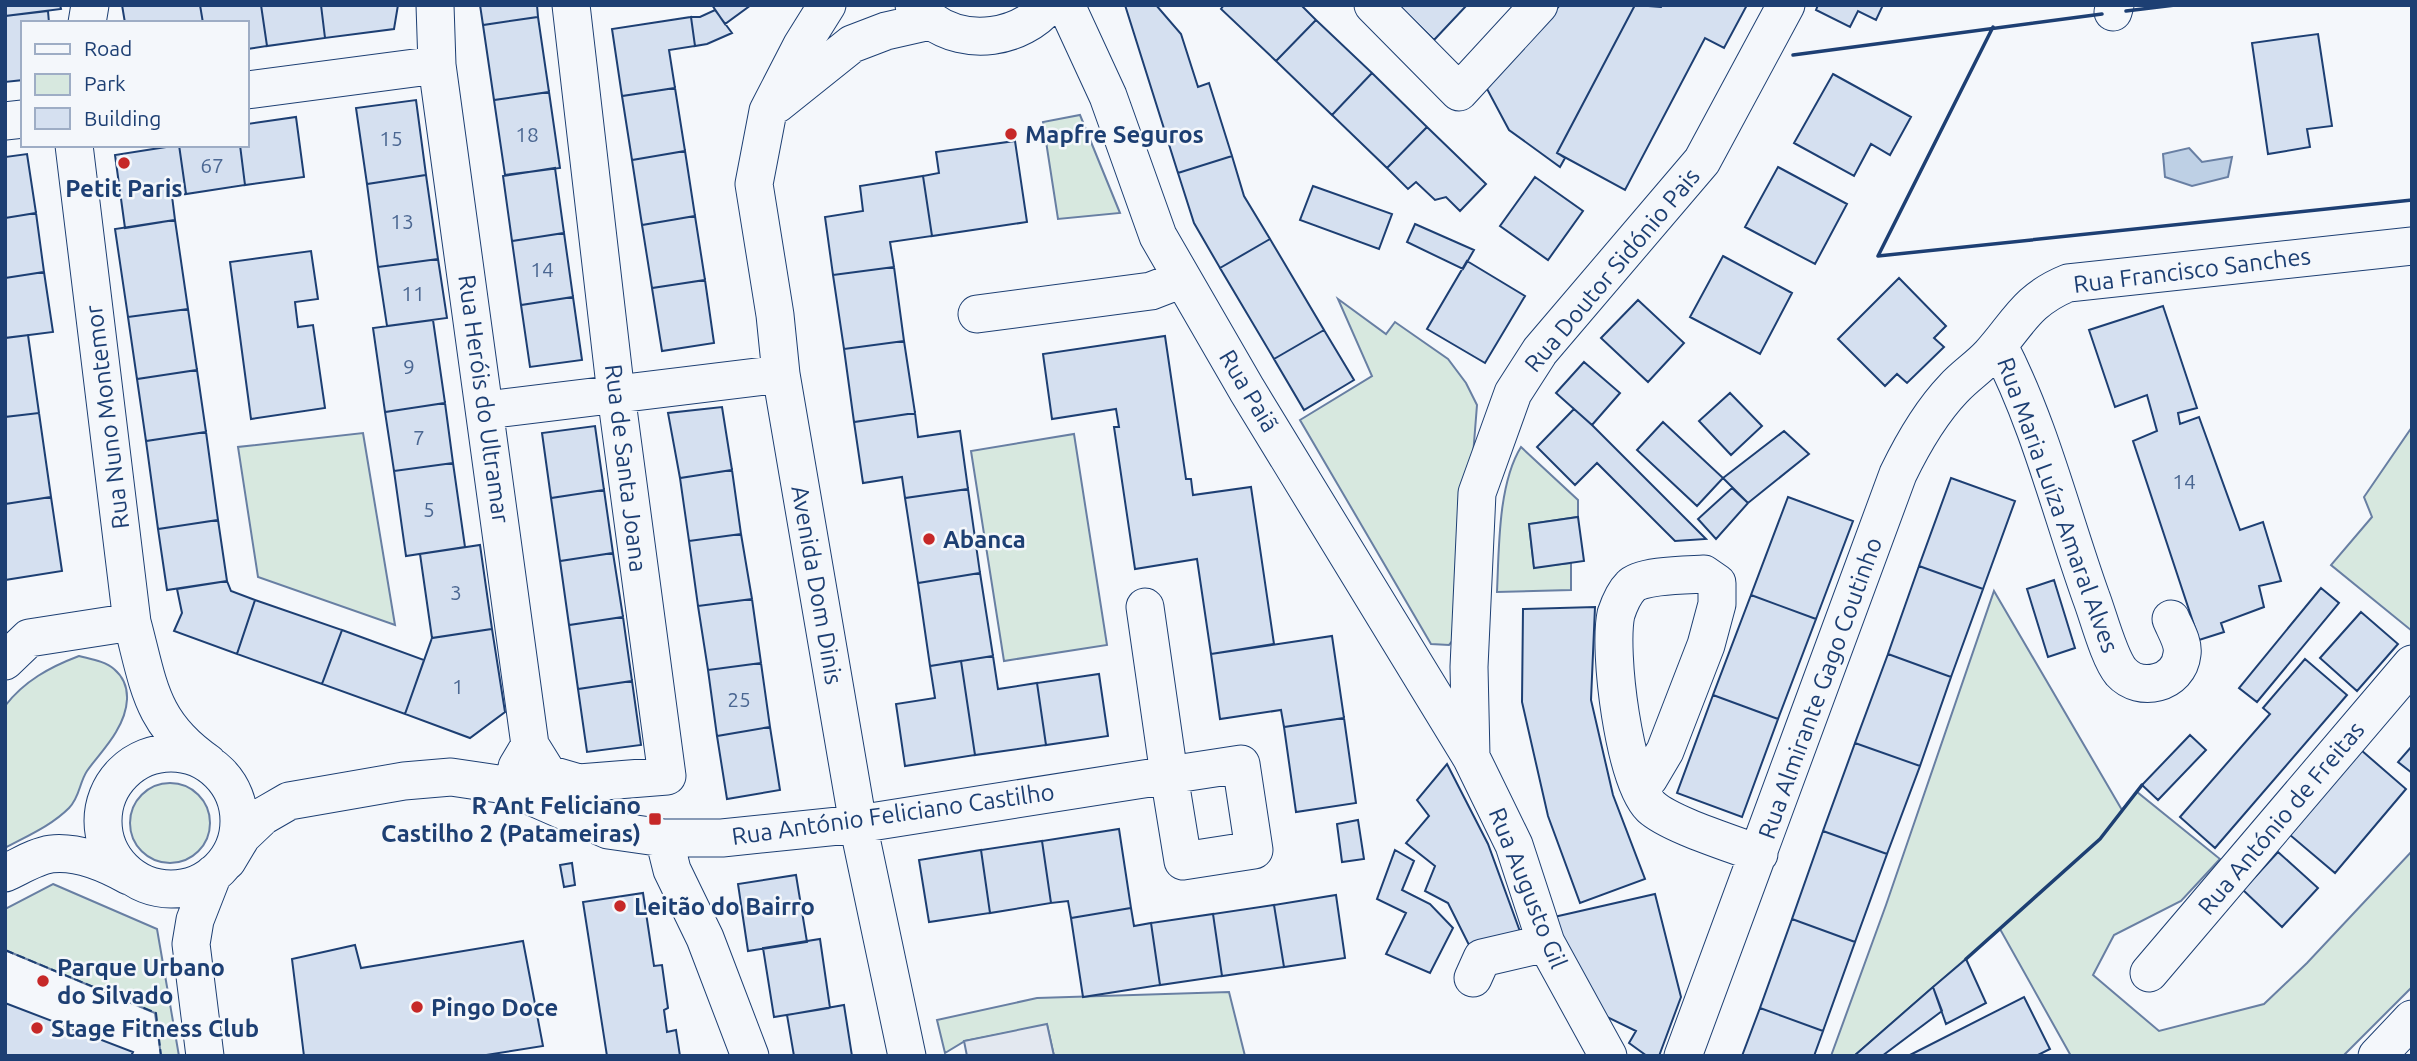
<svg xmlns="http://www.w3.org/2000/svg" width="2417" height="1061" font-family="Ubuntu,sans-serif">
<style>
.green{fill:#d7e8df;stroke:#687fa3;stroke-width:2}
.parking{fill:#e3e8f0;stroke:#687fa3;stroke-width:2}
.water{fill:#bed0e5;stroke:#687fa3;stroke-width:2}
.building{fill:#d5e0f0;stroke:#1d3f73;stroke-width:2}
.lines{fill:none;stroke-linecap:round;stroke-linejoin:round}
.minor-casing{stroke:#1d3f73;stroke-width:39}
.minor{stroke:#f4f7fb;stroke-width:37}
.fence{stroke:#1d3f73;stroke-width:2;stroke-dasharray:9 3.5;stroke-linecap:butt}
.wall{stroke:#1d3f73;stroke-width:3.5}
.poi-dot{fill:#c62828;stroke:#f4f7fb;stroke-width:2.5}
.labels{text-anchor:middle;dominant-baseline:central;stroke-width:5;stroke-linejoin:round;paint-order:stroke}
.number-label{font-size:21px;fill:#4b6792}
.poi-label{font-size:24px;font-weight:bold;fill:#1d3f73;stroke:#f4f7fb;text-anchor:start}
.street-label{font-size:24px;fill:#1d3f73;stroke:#f4f7fb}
</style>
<rect width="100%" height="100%" fill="#f4f7fb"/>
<path class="green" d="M1080,115L1120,213L1058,219L1043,122Z
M1338,299L1386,334L1395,322L1448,359L1466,383L1477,405L1459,633L1449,645L1431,644L1300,420L1372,376Z
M2412,427V631L2331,565L2372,517L2364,497Z
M363,433L395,625L258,577L238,447Z
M1074,434L1107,645L1004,661L971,451Z
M1521,447L1578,500V517L1529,524L1534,567L1571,563V590L1497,592C1499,549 1498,484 1521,447Z
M1994,591L2122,810L2137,792L2220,859L2181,901L2114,935L2093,975L2159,1031L2264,1004L2307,963L2412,851V987L2343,1056H2071L2000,929L1854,1056H1831L1886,905Z
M79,656C90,659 105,661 114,669C134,686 128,712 116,732C108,746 96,758 87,771C79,783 80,797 69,808C51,826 27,836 5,848V706C24,681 50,667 79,656Z
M130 823a40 40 0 1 1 80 0a40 40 0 1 1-80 0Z
M53,884L157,929L179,1056H161L155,1013L5,950V909Z
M1229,992L1245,1056H1054L1047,1025L965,1041L945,1053L937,1020L1037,998Z"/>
<path class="parking" d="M1047,1024L1054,1056H967L964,1041Z"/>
<path class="water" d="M2189,148L2202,162L2232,157L2228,177L2192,186L2165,177L2163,154Z"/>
<path class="building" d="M5,5H60L61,9L5,16Z
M122,5H200L203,23H125Z
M200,5H261L267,46L247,49V23H203Z
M261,5H321L325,38L267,46Z
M321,5H398L394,29L325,38Z
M480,5H537L538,17L483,25Z
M712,5H751L725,24Z
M1125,5H1156L1181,34L1198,87L1209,83L1232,156L1178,173Z
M1224,5H1301L1316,20L1276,61L1221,9Z
M1398,5H1467L1434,40Z
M1560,5H1635L1557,153L1565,158L1560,167L1509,130L1486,87Z
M1635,5L1661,7L1662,5H1747L1724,48L1705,38L1625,190L1557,153Z
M1818,5H1883L1876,20L1858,11L1850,27L1816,10Z
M715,10L732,33L707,44L695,46L691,17H700Z
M48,11L49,23H23V80L5,82V16Z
M538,17L549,92L494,100L483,25Z
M691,17L695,46L669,50L675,88L622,96L612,29Z
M1316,20L1372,73L1332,115L1276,61Z
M2318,34L2332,126L2307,129L2310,147L2268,154L2252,43Z
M1372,73L1427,127L1387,168L1332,115Z
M1833,74L1911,117L1890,155L1871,144L1854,176L1794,143Z
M675,88L685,151L632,160L622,96Z
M549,92L560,168L505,175L494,100Z
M416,100L426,175L367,184L356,108Z
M296,117L304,177L245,185L240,145H247V124Z
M1427,127L1486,184L1460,211L1446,197L1435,200L1416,182L1408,189L1387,168Z
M1015,141L1027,222L932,236L923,176L939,173L936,152Z
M179,145H240L245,185L186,194Z
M179,145L186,194L172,196L175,220L125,228L115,155Z
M685,151L695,216L642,225L632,160Z
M27,154L36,213L5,218V157Z
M1232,156L1244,196L1270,239L1220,268L1194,223L1178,173Z
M1778,167L1847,204L1815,264L1745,227Z
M555,168L564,233L512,241L503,176Z
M426,175L438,259L378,267L367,184Z
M923,176L932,236L890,242L894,267L833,275L825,217L863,211L860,186Z
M1535,177L1583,211L1548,260L1500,226Z
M1313,186L1392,214L1379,249L1300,220Z
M36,213L44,272L5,278V218Z
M695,216L705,280L652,288L642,225Z
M175,220L188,309L128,317L115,229Z
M1415,224L1474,250L1463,269L1407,242Z
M564,233L573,297L521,305L512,241Z
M1270,239L1324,330L1274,359L1220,268Z
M311,251L318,299L295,302L298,327L313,325L325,408L251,419L230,262Z
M1723,256L1792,293L1760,354L1690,317Z
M438,259L447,318L387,326L378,267Z
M1467,261L1525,296L1485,363L1427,329Z
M894,267L904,341L844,349L833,275Z
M44,272L53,332L5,338V278Z
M1899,278L1946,326L1934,338L1944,347L1907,383L1897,374L1885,386L1838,339Z
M705,280L714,343L662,351L652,288Z
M573,297L582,360L530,367L521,305Z
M1638,300L1684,343L1648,382L1601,338Z
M2163,306L2197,408L2178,413L2180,424L2199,417L2240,530L2263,522L2281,581L2259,586L2264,607L2221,623L2224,632L2199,640L2133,441L2157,431L2147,395L2115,407L2089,330Z
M188,309L197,370L137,379L128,317Z
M433,320L445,403L385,412L373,328Z
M1324,330L1354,380L1304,410L1274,359Z
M28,335L39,413L5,417V338Z
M1165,336L1186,479H1191L1193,495L1251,487L1274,644L1211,654L1197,559L1135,569L1114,427H1119L1116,409L1052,419L1043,354Z
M904,341L915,413L854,422L844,349Z
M1584,362L1620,393L1592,425L1556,393Z
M197,370L206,432L146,441L137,379Z
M1730,393L1762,426L1731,455L1699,421Z
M445,403L453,463L394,471L385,412Z
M722,407L732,470L680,478L668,413Z
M1574,409L1592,425L1706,539L1675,541L1597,463L1575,485L1537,447Z
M39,413L51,497L5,504V417Z
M915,413L918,437L960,431L968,489L905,498L902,477L863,483L854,422Z
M1663,422L1723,478L1697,506L1637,450Z
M595,426L604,490L551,498L542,433Z
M1784,431L1809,454L1748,503L1723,478Z
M206,432L218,520L158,529L146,441Z
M453,463L465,547L406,556L394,471Z
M732,470L741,534L689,541L680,478Z
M1951,478L2015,501L1983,589L1919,566Z
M1732,488L1748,503L1716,539L1698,519Z
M968,489L980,573L918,583L905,498Z
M604,490L613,553L560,561L551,498Z
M51,497L62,571L5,580V504Z
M1788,497L1853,521L1816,619L1751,595Z
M1578,517L1584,561L1534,568L1529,524Z
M218,520L227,581L167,590L158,529Z
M741,534L752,599L698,606L689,541Z
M480,545L492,629L432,638L420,554Z
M613,553L623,617L569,625L560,561Z
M1919,566L1983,589L1951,677L1888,654Z
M980,573L993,656L930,666L918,583Z
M2054,580L2075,648L2048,657L2027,589Z
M227,581L231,591L255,600L237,654L174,631L182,613L177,589Z
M2321,588L2339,603L2257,702L2239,688Z
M1751,595L1816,619L1778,719L1713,695Z
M752,599L761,663L708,670L698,606Z
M255,600L342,630L322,684L237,654Z
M1595,607L1591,700L1613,795L1645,879L1580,903L1548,816L1522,702L1523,609Z
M2361,612L2398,644L2357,691L2320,658Z
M623,617L632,681L578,689L569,625Z
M492,629L505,712L470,738L405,714L432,638Z
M342,630L424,660L405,714L322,684Z
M1332,636L1344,718L1284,727L1281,710L1220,719L1211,654Z
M1888,654L1951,677L1920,766L1855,743Z
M993,656L998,689L1037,683L1046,745L975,755L961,661Z
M2305,659L2347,695L2215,848L2180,817L2270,714L2263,708Z
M961,661L975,755L905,766L896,704L935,698L930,666Z
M761,663L770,727L717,736L708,670Z
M1099,674L1108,736L1046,745L1037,683Z
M632,681L641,745L587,752L578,689Z
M1713,695L1778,719L1742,817L1677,793Z
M1344,718L1356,803L1296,812L1284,727Z
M770,727L780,790L727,799L717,736Z
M2190,735L2206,750L2158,800L2142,785Z
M1855,743L1920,766L1887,854L1823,831Z
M2412,746V773L2398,762Z
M2361,750L2406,789L2335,873L2290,835Z
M1447,764L1488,844L1522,937L1469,945L1448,903L1425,891L1435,866L1406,843L1429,816L1417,800Z
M1358,820L1364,859L1342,862L1337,824Z
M1119,829L1131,908L1071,918L1068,901L1051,903L1042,841Z
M1823,831L1887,854L1855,942L1792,919Z
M1042,841L1051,903L990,913L981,850Z
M981,850L990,913L929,922L919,860Z
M1395,850L1414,861L1402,890L1430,904L1453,928L1430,973L1386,954L1406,913L1377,899Z
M2278,852L2318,888L2282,927L2243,890Z
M572,863L575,885L564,887L560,865Z
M796,875L807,942L748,951L738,884Z
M643,893L654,966L662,965L668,1008L664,1010L667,1032L676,1030L680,1056H607L583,902Z
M1655,894L1681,997L1659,1056H1647L1629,1043L1636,1031L1603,1015L1565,943L1554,917Z
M1336,895L1345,958L1284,967L1274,905Z
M1274,905L1284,967L1222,976L1213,914Z
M1131,908L1134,926L1151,923L1160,985L1083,997L1071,918Z
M1213,914L1222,976L1160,985L1151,923Z
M1792,919L1855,942L1823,1031L1760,1008Z
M820,939L830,1008L774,1017L763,948Z
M523,941L543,1046L480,1056H304L292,959L355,945L361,968Z
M1966,959L1986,1003L1946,1024L1933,987Z
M1933,987L1942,1011L1882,1056H1854Z
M2024,997L2050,1049L2036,1056H1908Z
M5,1003L133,1052L131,1056H5Z
M844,1005L852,1056H794L787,1015Z
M1760,1008L1823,1031L1814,1056H1742Z"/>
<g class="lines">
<defs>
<path id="minor" d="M435,5L437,65L530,745L517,767
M827,5L802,45L768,111L754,184L775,315L781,374L858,824L907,1056
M914,5C919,10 924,16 930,20C967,47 1020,39 1049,5
M1066,5L1108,96L1158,236L1247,390L1471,757L1514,845L1546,943L1608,1056
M1373,5L1459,92L1539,5
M2113,12L2115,5
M87,23L90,5
M247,90L437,65
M777,104L852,44L886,31L930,21
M5,121L23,119
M74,145L132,622C149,685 150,723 208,763
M977,314L1151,291L1182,279
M1999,346C2040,425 2061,513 2091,597C2098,615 2109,658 2121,672C2140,693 2179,684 2182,654C2184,643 2175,629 2171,619
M486,410L781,374
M5,661L29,638L132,622
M530,745L548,774L579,783L667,776L616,394L571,5
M103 821a68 68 0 1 1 136 0a68 68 0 1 1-136 0Z
M1471,756L1469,667L1477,493L1513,393L1540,351L1702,161L1786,5
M1639,787L1649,778L1665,751L1706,645L1717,604V583L1704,574C1688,575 1641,575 1631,586C1624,593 1619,605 1616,614C1608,651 1624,780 1651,807C1671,825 1731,843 1759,854
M664,838L672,870L705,938L750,1056
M227,861L242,836L263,816L289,801L404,781L451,777L505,785L608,830L664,838H722L858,824L1169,775L1183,861L1254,850L1241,764L1169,775L1145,607
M5,873C19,867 36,856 51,854C78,851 106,863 129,876
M2149,973L2412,664
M1473,978L1482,958L1546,943
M205,1056L191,944L195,920L213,874
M1683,1056L1898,474C1913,443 1930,413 1954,388C1965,376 1979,367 1990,355C2018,324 2026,300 2068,283L2412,246
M2377,1056L2412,1019"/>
</defs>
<use href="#minor" class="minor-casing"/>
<use href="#minor" class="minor"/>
<path class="fence" d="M5,950L156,1013L161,1056"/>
<path class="wall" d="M2126,11L2175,5
M1993,27L1878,256L2412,200
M1793,55L2102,14
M1966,959L2100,839L2142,785"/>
</g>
<g class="poi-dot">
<circle cx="1011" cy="134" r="7"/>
<circle cx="124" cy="163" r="7"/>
<circle cx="929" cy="539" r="7"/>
<rect x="648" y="812" width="14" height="14" rx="3.5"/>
<circle cx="620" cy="906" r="7"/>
<circle cx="43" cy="981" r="7"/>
<circle cx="417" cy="1007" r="7"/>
<circle cx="37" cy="1028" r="7"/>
</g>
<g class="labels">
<g class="number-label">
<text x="527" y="134">18</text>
<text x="391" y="138">15</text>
<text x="212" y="165">67</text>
<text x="402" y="221">13</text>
<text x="542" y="269">14</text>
<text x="413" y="293">11</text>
<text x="409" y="366">9</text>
<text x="419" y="437">7</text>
<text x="2184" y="481">14</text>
<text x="429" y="509">5</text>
<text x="456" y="592">3</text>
<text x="458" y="686">1</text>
<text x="739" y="699">25</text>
</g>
<g class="poi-label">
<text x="1025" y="134">Mapfre Seguros</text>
<text x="124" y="188" text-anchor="middle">Petit Paris</text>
<text x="943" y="539">Abanca</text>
<text x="641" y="805" text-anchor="end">R Ant Feliciano<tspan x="641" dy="28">Castilho 2 (Patameiras)</tspan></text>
<text x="634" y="906">Leitão do Bairro</text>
<text x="57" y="967">Parque Urbano<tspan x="57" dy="28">do Silvado</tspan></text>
<text x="431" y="1007">Pingo Doce</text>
<text x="51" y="1028">Stage Fitness Club</text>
</g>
<g class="street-label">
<text transform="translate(1612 270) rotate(-50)">Rua Doutor Sidónio Pais</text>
<text transform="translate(2192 270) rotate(-7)">Rua Francisco Sanches</text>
<text transform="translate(1249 391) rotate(59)">Rua Paiã</text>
<text transform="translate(484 399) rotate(82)">Rua Heróis do Ultramar</text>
<text transform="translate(107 417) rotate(-97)">Rua Nuno Montemor</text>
<text transform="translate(626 468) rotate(83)">Rua de Santa Joana</text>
<text transform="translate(2058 505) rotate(70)">Rua Maria Luíza Amaral Alves</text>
<text transform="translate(817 585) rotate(80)">Avenida Dom Dinis</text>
<text transform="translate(1820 688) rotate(-70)">Rua Almirante Gago Coutinho</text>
<text transform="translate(893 814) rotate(-8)">Rua António Feliciano Castilho</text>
<text transform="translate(2281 818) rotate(-50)">Rua António de Freitas</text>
<text transform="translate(1528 888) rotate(68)">Rua Augusto Gil</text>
</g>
</g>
<rect width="2417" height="1061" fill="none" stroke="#1d3f73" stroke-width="14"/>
<rect x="21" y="21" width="228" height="126" fill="#f4f7fb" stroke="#9eadc5" stroke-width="2"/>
<rect x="35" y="44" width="35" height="10" fill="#f4f7fb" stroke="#9eadc5" stroke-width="2"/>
<text x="84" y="56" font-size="21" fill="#1d3f73">Road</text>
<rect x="35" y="74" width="35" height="21" fill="#d7e8df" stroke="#9eadc5" stroke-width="2"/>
<text x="84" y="91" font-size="21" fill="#1d3f73">Park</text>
<rect x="35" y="108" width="35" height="21" fill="#d5e0f0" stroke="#9eadc5" stroke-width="2"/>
<text x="84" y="126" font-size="21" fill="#1d3f73">Building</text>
</svg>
